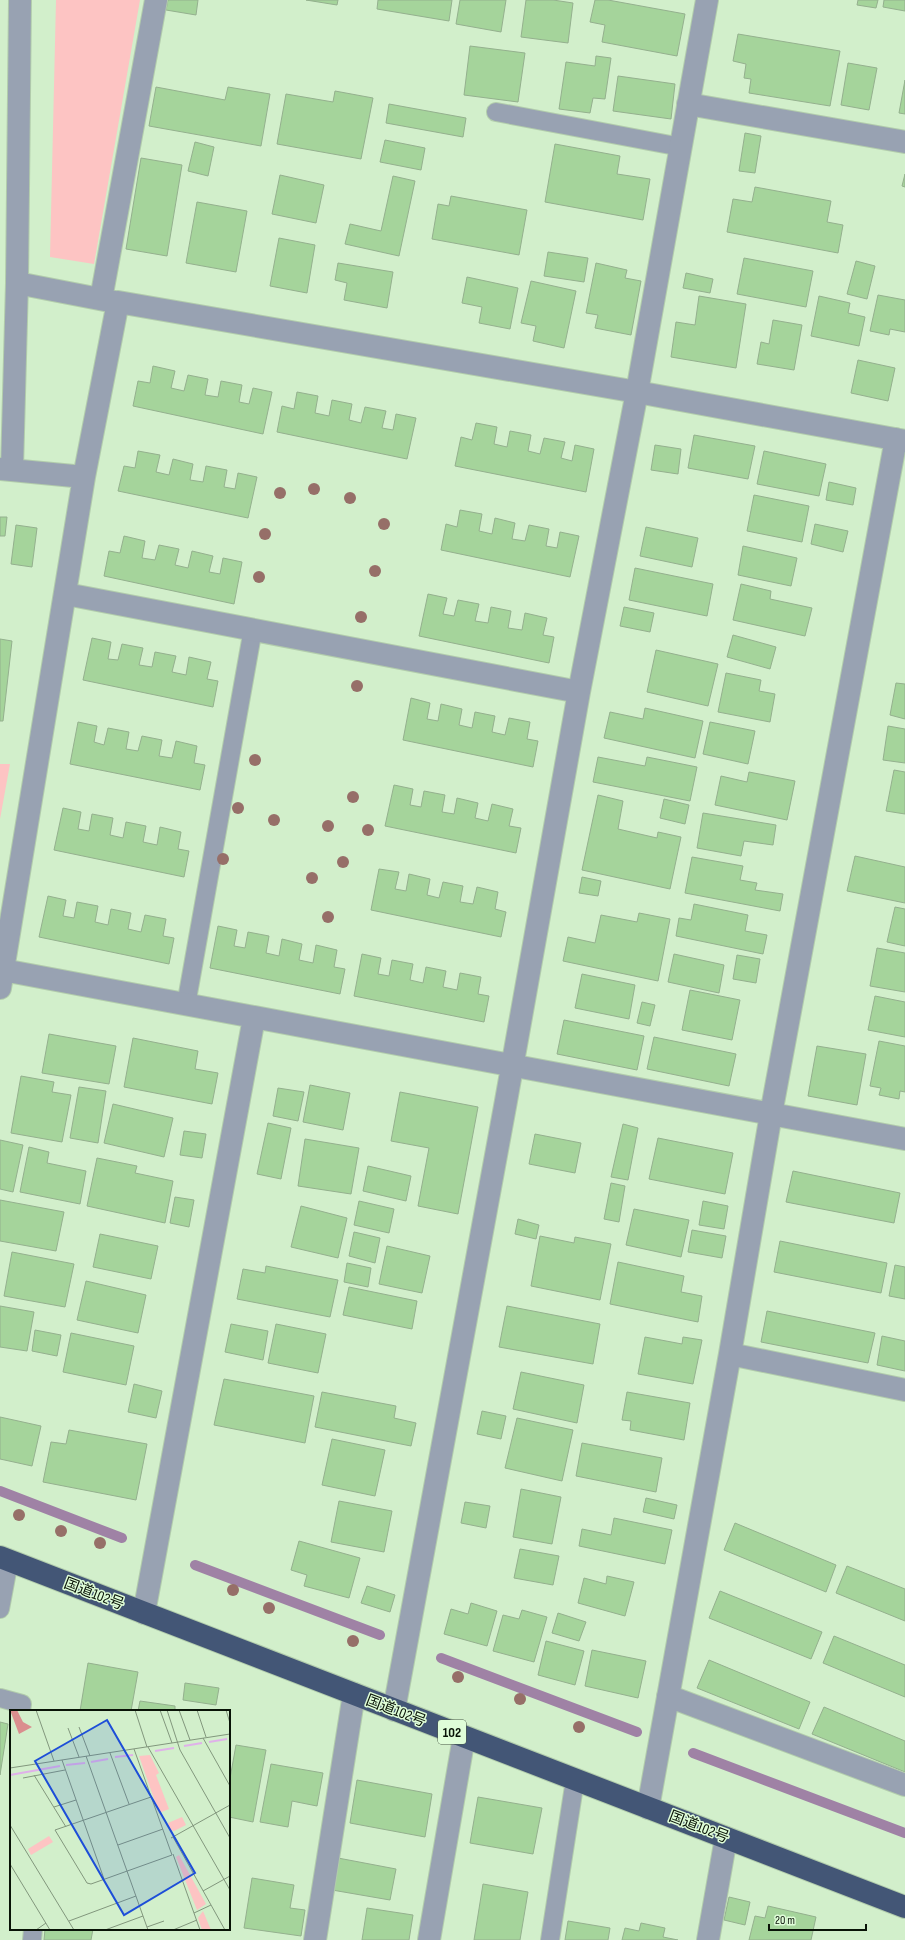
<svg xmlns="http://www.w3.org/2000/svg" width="905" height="1940" font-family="'Sofia Sans Condensed','Noto Sans JP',sans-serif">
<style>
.green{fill:#fdc4c3}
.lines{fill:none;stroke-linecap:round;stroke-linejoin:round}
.stream{stroke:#9f82a5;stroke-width:10}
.building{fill:#a5d49b;stroke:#94b08e}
.lane-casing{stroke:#b2ccac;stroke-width:20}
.street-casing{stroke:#b2ccac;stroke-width:24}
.highway-casing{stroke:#b2ccac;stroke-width:24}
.lane{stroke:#98a2b2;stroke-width:18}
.street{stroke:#98a2b2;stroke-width:22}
.highway{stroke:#435676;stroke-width:22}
.tree{fill:#966f68}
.labels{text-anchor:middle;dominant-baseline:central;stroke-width:3;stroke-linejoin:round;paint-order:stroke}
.shield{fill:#dffdd8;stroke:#495946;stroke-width:1}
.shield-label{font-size:14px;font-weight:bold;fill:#091307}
.street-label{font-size:15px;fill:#091307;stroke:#dffdd8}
.inset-river{fill:none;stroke:#dfb1e9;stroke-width:2}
.inset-road{fill:none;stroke:#82977d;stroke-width:1}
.view{fill:#1d4ed8;fill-opacity:0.15;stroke:#1d4ed8;stroke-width:2}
.inset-edge{fill:none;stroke:#091307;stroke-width:2}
</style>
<rect width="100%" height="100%" fill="#d2efcb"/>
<path class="green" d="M56,0H140L94,264L50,257Z
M0,764H10L0,819Z"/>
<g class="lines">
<path class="stream" d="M0,1491L122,1538
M195,1565L380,1635
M441,1658L637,1732
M693,1753L905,1833"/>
</g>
<path class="building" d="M168,0H198L196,15L166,10Z
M306,0H338L337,5Z
M378,0H452L449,21L377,9Z
M460,0H506L501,32L456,24Z
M526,0H553L573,3L568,43L521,37Z
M595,0H608L685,14L677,56L602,42L605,25L590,22Z
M858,0H878L876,8L857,5Z
M884,0H905V11L883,7Z
M738,34L840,51L830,106L749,93L751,79L744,78L746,64L733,61Z
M470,46L525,53L518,102L464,95Z
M596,56L611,58L605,99L593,98L590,113L559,109L566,62L595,66Z
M848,63L877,68L869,110L841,105Z
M618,76L675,84L671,119L613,111Z
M905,80V114L899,113Z
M156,87L225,100L228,87L270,94L261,146L149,126Z
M335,91L373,98L361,159L277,144L286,94L333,102Z
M389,104L466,118L463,137L386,123Z
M745,133L761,136L755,173L739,171Z
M385,140L425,148L421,170L380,162Z
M195,142L214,147L208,176L188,171Z
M555,144L620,156L617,174L650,179L643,220L545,202Z
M141,158L182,165L167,256L126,249Z
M905,174V187L902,186Z
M280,175L324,185L316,223L272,214Z
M393,176L415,181L399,256L345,244L350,224L381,231Z
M755,187L831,201L827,222L843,225L838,253L727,232L733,199L752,202Z
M451,196L527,210L519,255L432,239L438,204L449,206Z
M197,202L247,211L236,272L186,263Z
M279,238L315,245L307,293L270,286Z
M548,252L588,258L584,282L544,276Z
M744,258L813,271L806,307L737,294Z
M856,261L875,266L867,299L847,294Z
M338,263L393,272L387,308L344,300L347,283L335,280Z
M596,263L627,270L625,278L641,281L631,335L595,328L598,315L586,313Z
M686,273L713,279L710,293L683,288Z
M467,277L518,288L510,329L479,323L482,307L462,303Z
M531,281L576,291L564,348L533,341L536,326L521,323Z
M878,295L905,300V332L890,329L889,335L870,331Z
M699,296L746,304L736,368L671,357L676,322L695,325Z
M819,296L850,303L848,313L865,317L859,346L811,336Z
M773,320L802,325L794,370L757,364L761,342L769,344Z
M858,360L895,368L888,401L851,393Z
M153,366L175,371L171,388L184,391L188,375L208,379L205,395L218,397L221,381L242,385L239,402L249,404L253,388L272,392L263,434L133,406L138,381L150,383Z
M297,392L318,396L315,413L329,416L332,400L352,404L349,420L361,423L365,407L386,411L382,428L393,430L396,414L416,418L407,459L277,432L282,406L294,409Z
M476,423L497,427L494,444L507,447L510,431L531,435L528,451L540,454L544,438L565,442L561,458L572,461L575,445L594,449L586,492L455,466L461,437L472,440Z
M694,435L755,446L748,479L688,468Z
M655,445L681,449L678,474L651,470Z
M138,451L160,455L156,472L169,475L173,459L193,464L190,480L203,482L206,466L227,470L224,487L235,489L238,473L257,477L248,518L118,491L124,466L135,468Z
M764,451L826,464L819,496L757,484Z
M829,482L856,488L853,505L826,500Z
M754,495L809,506L802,542L747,531Z
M460,510L482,514L479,531L492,534L495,518L515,523L512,539L525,541L529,525L549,529L546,546L557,548L560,532L579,536L570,577L441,550L446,524L457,527Z
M0,517H7L5,536H0Z
M815,524L848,531L843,552L811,544Z
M16,525L37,528L32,567L11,564Z
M646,527L698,538L692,567L640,556Z
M124,536L145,541L142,558L155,560L159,545L179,549L175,565L188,568L192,551L213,556L209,572L220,574L223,558L242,562L234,604L104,576L109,551L120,553Z
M743,546L797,558L791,586L738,575Z
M635,568L713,584L707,616L629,600Z
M741,584L771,591L770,599L812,608L805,636L733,620Z
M428,594L447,598L443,614L454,616L458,600L479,604L475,621L488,623L491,607L511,611L508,628L522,630L525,613L547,618L543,635L554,637L549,663L419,636Z
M624,607L654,613L650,632L620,626Z
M733,635L776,647L770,669L727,657Z
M92,638L111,642L108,659L118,660L122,644L143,648L139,665L152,667L155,652L176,656L172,672L186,675L189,657L211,662L207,679L218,681L213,707L83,680Z
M0,639L12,641L3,721H0Z
M656,650L718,664L708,706L647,692Z
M726,673L761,680L759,691L775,694L770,722L718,712Z
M896,683L905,684V719L890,715Z
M411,698L430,703L427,719L438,721L441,704L462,709L459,725L472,728L475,712L495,716L492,732L505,735L509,718L530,722L527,739L538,741L533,767L403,740Z
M645,708L703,721L695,758L604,738L610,712L643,719Z
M78,722L97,726L94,742L104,745L108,728L129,732L126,749L138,751L142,736L162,740L159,756L172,758L176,741L197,746L194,763L205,765L200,790L70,764Z
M710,722L755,731L748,764L703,754Z
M888,726L905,729V763L883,760Z
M598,757L645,766L647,757L697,767L690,801L593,782Z
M894,770L905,772V814L886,811Z
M749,772L795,781L787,820L715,805L721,776L747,782Z
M394,785L413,789L410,805L421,807L424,791L445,795L442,812L454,814L457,798L478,803L475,818L488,821L492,804L513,809L509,826L521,828L516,853L385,826Z
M598,795L623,801L618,829L657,838L658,832L681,837L670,889L582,870Z
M664,799L689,805L685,824L660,818Z
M63,808L81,812L78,829L89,831L92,814L113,818L110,835L123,838L126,822L146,826L143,842L157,845L160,827L181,832L178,849L189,851L184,877L54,850Z
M703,813L776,825L773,845L744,841L741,856L697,848Z
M855,856L905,867V903L847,891Z
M692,857L743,866L740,880L757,883L755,890L783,894L780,911L685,893Z
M379,869L399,872L395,889L406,891L409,874L430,879L427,895L439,898L443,882L463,886L460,902L473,904L477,887L498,892L495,909L506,912L501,937L371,910Z
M582,877L601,881L598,896L579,893Z
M48,896L66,900L63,916L74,918L77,902L98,906L95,922L108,925L111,909L131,913L128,929L141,932L145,915L166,919L163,936L174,938L169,964L39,937Z
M694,904L748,915L745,931L767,935L763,954L676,936L679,918L691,920Z
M895,907L905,909V946L887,942Z
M639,913L670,919L658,981L563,961L568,937L595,943L601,915L637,922Z
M218,926L237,930L234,946L245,948L248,932L269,936L266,953L279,956L282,939L302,944L299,960L313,963L316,945L337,950L334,967L345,969L340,994L210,968Z
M877,948L905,953V992L870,986Z
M362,954L381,958L378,974L389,976L392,960L413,964L410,980L423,983L426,967L446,971L443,987L457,990L460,973L481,977L478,994L489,996L484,1022L354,996Z
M674,954L724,965L719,993L668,982Z
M737,955L760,959L756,983L733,979Z
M582,974L635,985L629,1019L575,1008Z
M690,990L740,1000L732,1040L682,1030Z
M875,996L905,1002V1037L868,1030Z
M642,1002L655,1005L650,1026L637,1023Z
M564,1020L644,1036L637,1070L557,1054Z
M49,1034L116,1046L109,1084L42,1073Z
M654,1037L736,1054L729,1086L647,1069Z
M133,1038L198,1051L195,1069L218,1073L212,1104L124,1087Z
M879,1041L905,1046V1092L900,1091L899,1099L879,1095L881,1088L870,1086Z
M817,1046L866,1054L857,1105L808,1096Z
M21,1076L54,1082L52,1092L71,1095L62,1142L11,1133Z
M310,1085L350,1093L343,1130L303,1122Z
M79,1087L106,1091L98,1143L70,1138Z
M278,1088L304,1092L298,1121L273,1116Z
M400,1092L478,1107L458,1214L418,1206L429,1148L391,1141Z
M113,1104L173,1118L164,1157L104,1143Z
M268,1123L291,1128L281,1179L257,1174Z
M623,1124L638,1128L628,1180L611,1177Z
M184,1131L206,1134L202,1158L180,1155Z
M535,1134L581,1143L575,1173L529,1164Z
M658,1138L733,1153L725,1194L649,1179Z
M305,1139L359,1148L351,1194L298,1186Z
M0,1140L23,1145L13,1192L0,1189Z
M29,1147L49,1152L47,1163L86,1171L80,1204L20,1192Z
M97,1158L137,1166L135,1173L173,1181L165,1223L87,1206Z
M368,1166L411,1176L406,1201L363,1191Z
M793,1171L900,1193L894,1223L786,1202Z
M611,1183L625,1186L619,1222L604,1219Z
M175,1197L194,1200L189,1227L170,1223Z
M0,1200L64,1212L56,1251L0,1241Z
M359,1201L394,1209L389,1233L354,1225Z
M703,1201L728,1206L724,1229L699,1225Z
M301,1206L347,1218L338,1258L291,1247Z
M634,1209L689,1220L681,1257L626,1245Z
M518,1219L539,1225L536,1239L515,1234Z
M692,1230L726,1236L722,1258L688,1252Z
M354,1232L380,1238L375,1263L349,1256Z
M100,1234L158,1246L151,1279L93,1267Z
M540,1236L574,1243L575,1237L611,1244L600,1300L531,1286Z
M780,1241L887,1263L881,1293L774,1272Z
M387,1246L430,1256L422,1293L379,1284Z
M12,1252L74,1264L65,1307L4,1296Z
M618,1262L684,1276L681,1292L702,1296L698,1322L610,1304Z
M347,1263L371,1268L368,1287L344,1282Z
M895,1265L905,1267V1299L889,1296Z
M266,1266L338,1280L330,1317L237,1299L243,1269L265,1273Z
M86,1281L146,1295L138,1333L77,1320Z
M349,1287L417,1301L412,1329L343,1315Z
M0,1306L34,1312L27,1351L0,1347Z
M507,1306L600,1324L593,1364L499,1347Z
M767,1311L875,1333L868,1363L761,1342Z
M231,1324L268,1331L263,1360L225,1352Z
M276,1324L326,1334L318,1373L268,1363Z
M35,1330L61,1335L57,1356L32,1351Z
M71,1333L134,1346L126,1385L63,1372Z
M882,1336L905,1341V1371L877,1365Z
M645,1337L682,1344L683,1337L702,1340L693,1384L638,1374Z
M521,1372L584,1385L577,1423L513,1409Z
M224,1379L314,1396L305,1443L214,1425Z
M134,1384L162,1391L156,1418L128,1412Z
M322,1392L396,1406L394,1418L416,1423L411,1446L315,1427Z
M627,1392L690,1403L684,1440L630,1430L631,1421L622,1420Z
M482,1411L506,1416L501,1439L477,1434Z
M0,1417L41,1426L32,1466L0,1459Z
M517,1418L573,1430L562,1481L505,1468Z
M69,1430L147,1444L136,1500L43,1482L51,1442L66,1444Z
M332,1439L385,1450L375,1496L322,1485Z
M582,1443L662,1458L656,1492L576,1476Z
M521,1489L561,1497L552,1544L513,1537Z
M646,1498L677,1505L674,1519L643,1512Z
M339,1501L392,1511L384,1552L331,1542Z
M465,1502L490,1506L486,1528L461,1523Z
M614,1518L672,1530L665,1564L579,1546L582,1529L611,1535Z
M735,1523L836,1565L826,1592L724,1550Z
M299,1541L360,1558L349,1598L304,1586L307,1575L291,1570Z
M520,1549L559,1556L553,1585L514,1578Z
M847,1566L905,1589V1621L836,1593Z
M607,1576L634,1582L625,1616L578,1603L584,1578L606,1584Z
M367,1586L395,1595L390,1612L361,1603Z
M720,1591L822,1632L811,1659L709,1618Z
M471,1603L497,1611L487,1646L444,1634L451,1609L468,1614Z
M522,1610L547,1617L534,1662L493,1651L503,1615L519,1619Z
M558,1613L586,1622L579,1641L552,1633Z
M834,1636L905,1665V1697L823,1663Z
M546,1641L584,1651L575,1685L538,1675Z
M592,1650L646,1661L638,1698L585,1686Z
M709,1660L810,1702L799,1729L697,1688Z
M88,1663L138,1672L131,1711H80Z
M185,1683L219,1688L216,1705L183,1700Z
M140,1701L175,1706V1711H138Z
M824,1707L905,1741V1772L812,1734Z
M0,1722L8,1724L0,1775Z
M236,1745L266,1750L253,1822L229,1817V1784Z
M271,1764L323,1773L317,1806L292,1801L288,1827L260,1822Z
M357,1780L432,1794L425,1837L350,1823Z
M478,1797L542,1808L533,1854L470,1843Z
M338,1858L396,1869L390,1900L332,1890Z
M252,1878L294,1885L290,1908L305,1910L301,1936L244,1928Z
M483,1884L528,1892L520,1940H474Z
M729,1897L750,1902L745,1925L724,1920Z
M768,1906L816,1917L811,1940H749L755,1916L765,1918Z
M367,1908L413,1915L409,1940H362Z
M568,1921L610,1928L608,1940H565Z
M641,1923L665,1928L663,1937L678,1940H622L625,1928L639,1931Z
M45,1929H93L91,1940H44Z"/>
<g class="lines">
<defs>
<path id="lane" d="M496,112L681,147
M186,1005L253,629
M0,1609L9,1561
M0,1698L22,1704L21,1711
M32,1940L33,1929
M550,1940L575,1780"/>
<path id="street" d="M688,104L905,142
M17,283L115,302
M101,299L156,0
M0,469L84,477
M12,469L17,283L20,0
M66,594L579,692
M3,970L905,1139
M0,988L84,477L118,302L637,392L905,441
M730,1354L905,1390
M144,1613L254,1018
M668,1696L905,1785
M394,1710L506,1101L579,692L637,392L707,0
M648,1808L730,1354L771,1114L896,439
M315,1940L354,1694
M429,1940L464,1737
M708,1940L726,1838"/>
<path id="highway" d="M0,1557L905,1907"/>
</defs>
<use href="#lane" class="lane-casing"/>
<use href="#street" class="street-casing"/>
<use href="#highway" class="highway-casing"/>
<use href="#lane" class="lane"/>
<use href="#street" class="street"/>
<use href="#highway" class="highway"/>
</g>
<g class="tree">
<circle cx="314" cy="489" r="6"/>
<circle cx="280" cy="493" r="6"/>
<circle cx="350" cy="498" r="6"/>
<circle cx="384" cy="524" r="6"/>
<circle cx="265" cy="534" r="6"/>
<circle cx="375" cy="571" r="6"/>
<circle cx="259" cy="577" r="6"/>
<circle cx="361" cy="617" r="6"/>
<circle cx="357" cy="686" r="6"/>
<circle cx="255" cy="760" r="6"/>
<circle cx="353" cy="797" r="6"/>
<circle cx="238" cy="808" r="6"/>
<circle cx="274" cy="820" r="6"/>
<circle cx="328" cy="826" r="6"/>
<circle cx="368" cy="830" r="6"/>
<circle cx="223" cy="859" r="6"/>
<circle cx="343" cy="862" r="6"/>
<circle cx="312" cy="878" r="6"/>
<circle cx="328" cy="917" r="6"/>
<circle cx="19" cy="1515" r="6"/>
<circle cx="61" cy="1531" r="6"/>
<circle cx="100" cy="1543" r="6"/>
<circle cx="233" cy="1590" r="6"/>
<circle cx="269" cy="1608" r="6"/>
<circle cx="353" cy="1641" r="6"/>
<circle cx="458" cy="1677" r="6"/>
<circle cx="520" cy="1699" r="6"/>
<circle cx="579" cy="1727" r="6"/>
</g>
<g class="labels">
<rect class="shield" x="438" y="1720" width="28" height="24" rx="3"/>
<g class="shield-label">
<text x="452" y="1732">102</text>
</g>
<g class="street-label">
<text transform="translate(94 1594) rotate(21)">国道102号</text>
<text transform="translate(396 1711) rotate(21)">国道102号</text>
<text transform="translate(699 1827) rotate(21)">国道102号</text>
</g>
</g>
<g transform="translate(10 1710)">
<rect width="220" height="220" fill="#d2efcb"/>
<path d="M140,45L149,63L146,65L159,99L149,103L129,46ZM172,107L176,115L164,121L160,120L158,113ZM39,126L43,132L21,145L18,139ZM169,145L196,194L187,200L166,147ZM193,201L201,220H192L188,208Z" fill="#fdc4c3"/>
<path d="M0,0H7L13,12L22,17L9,24Z" fill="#da8e8e"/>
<path class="inset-river" d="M199,32L217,29M174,36L192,33M145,41L164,38M105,47L123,45M81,52L98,49M56,55L75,53M0,65L50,56"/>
<path class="inset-road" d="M26,0L44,51M125,0L137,37M150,0L162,33M157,0L170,40L220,128M169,0L180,30M187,0L196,27M216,0L220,13M69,17L80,46M58,18L69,47M193,28L220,76M138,37L220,180M124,39L162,145L81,174L77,173L45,120L141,87M100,43L119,94M76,46L138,220M52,50L94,169M0,58L220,24M24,65L56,117M13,68L55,60M44,97L66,90M0,115L64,220M163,127L215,220M161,128L220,95M108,135L153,119M163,144L190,220M0,154L40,220M193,181L220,166M184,203L201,195M59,211L126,186M137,217L154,211M26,220L36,213M95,220L133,206M163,220L187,210"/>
<path class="view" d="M97,10L185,163L114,205L25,51Z"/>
<rect width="220" height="220" class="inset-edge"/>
</g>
<path d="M769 1924v6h97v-6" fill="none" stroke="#091307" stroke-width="2"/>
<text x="775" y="1924" font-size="12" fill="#091307" stroke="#dffdd8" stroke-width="3" paint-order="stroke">20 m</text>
</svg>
